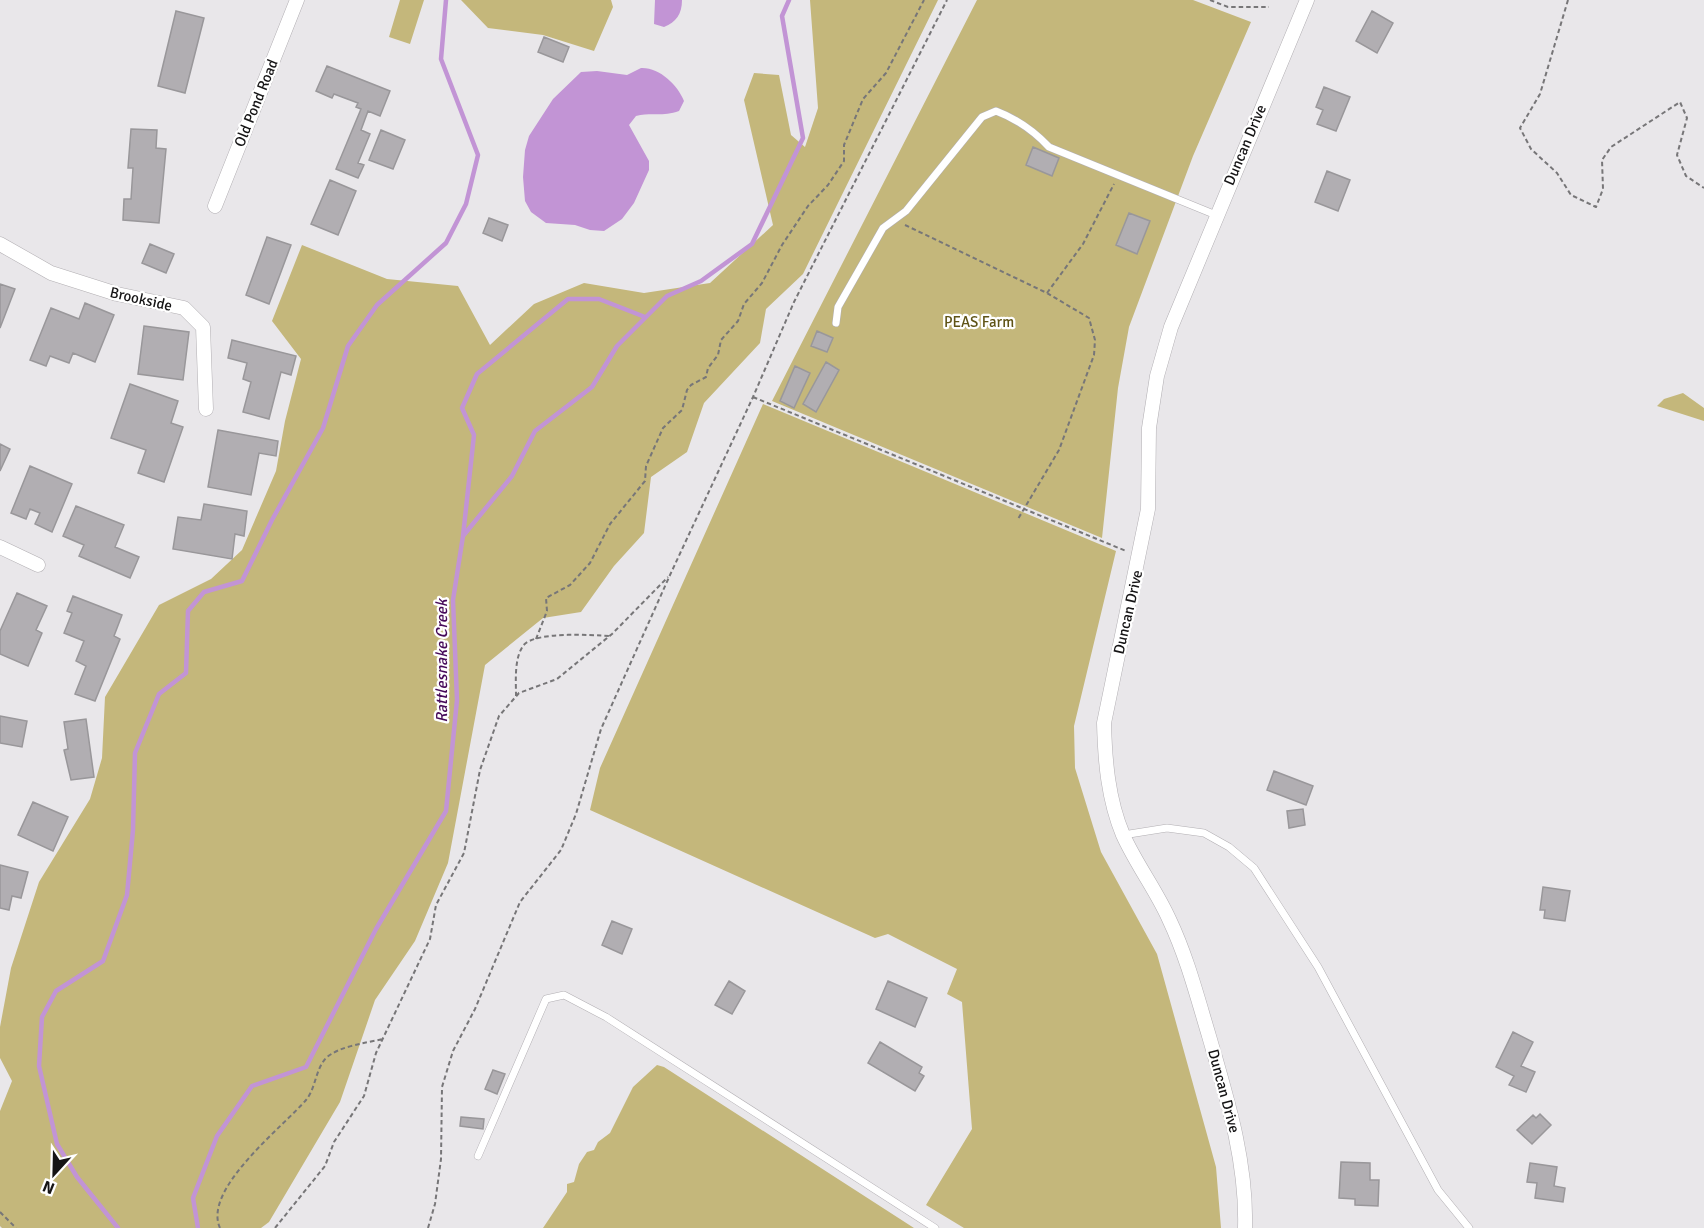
<svg xmlns="http://www.w3.org/2000/svg" width="1704" height="1228" font-family="Signika,sans-serif">
<style>
.green{fill:#c4b77b}
.water{fill:#c294d5}
.lines{fill:none;stroke-linecap:round;stroke-linejoin:round}
.stream{stroke:#c294d5;stroke-width:4.5}
.building{fill:#b1aeb2;stroke:#99979a;stroke-width:1.5}
.lane-casing{stroke:#b2afb3;stroke-width:8}
.street-casing{stroke:#b2afb3;stroke-width:15}
.path{stroke:#777678;stroke-width:2;stroke-dasharray:4.5 3;stroke-linecap:butt}
.lane{stroke:#fff;stroke-width:7}
.street{stroke:#fff;stroke-width:14}
.labels{text-anchor:middle;dominant-baseline:central;stroke-width:4.5;stroke-linejoin:round;paint-order:stroke}
.street-label{font-size:15px;fill:#151415;stroke:#fff}
.park-label{font-size:15px;fill:#5f5316;stroke:#fff}
.water-label{font-size:16px;font-style:italic;fill:#460a59;stroke:#fff}
</style>
<rect width="100%" height="100%" fill="#e9e7ea"/>
<path class="green" d="M400,0H424L410,44L389,37Z
M461,0H611L613,7L594,51L543,35L488,28Z
M810,0H938L803,274L766,309L760,343L704,403L687,452L651,477L644,533L614,566L581,612L543,618L485,665L448,863L415,941L375,1000L340,1102L269,1222L261,1228H2L0,1226V1111L12,1081L0,1058V1027L11,968L39,882L90,799L102,758L105,697L159,605L211,579L242,550L276,471L285,421L301,359L272,321L302,245L387,279L458,286L490,345L534,304L584,283L644,293L710,283L773,225L744,100L754,73L779,75L791,135L805,147L818,108Z
M977,0H1193L1251,22L1193,156L1129,327L1118,388L1102,538L772,401Z
M1683,393L1704,408V421L1657,406L1664,399Z
M763,404L1116,551L1074,726L1075,768L1101,852L1157,954L1216,1167L1221,1228H964L926,1205L972,1129L962,1002L947,994L957,969L888,934L875,938L590,810L600,768Z
M657,1065L664,1067L914,1228H543L567,1192V1184L574,1182L579,1164L587,1152L594,1150L598,1142L610,1133L633,1087Z"/>
<path class="water" d="M655,0H682C682,14 676,22 664,27L654,24Z
M641,68C659,67 678,85 684,101L679,111C663,117 651,112 636,116L629,125L649,161V170L634,203L622,219L604,231L590,230L575,225L546,223L531,212L525,201L523,177L525,150L529,136L553,99L581,72L597,71L627,75Z"/>
<g class="lines">
<path class="stream" d="M463,536L474,435L462,408L477,374L568,299H599L645,317
M118,1228L77,1177L57,1144L39,1066L42,1017L56,991L103,961L127,895L133,830L135,753L159,694L186,673L188,611L204,592L242,581L272,520L323,428L348,346L377,305L446,243L466,204L478,155L441,59L446,0
M198,1228L193,1198L217,1136L252,1086L306,1067L376,929L446,811L457,700L453,600L463,536L512,476L535,431L592,387L617,346L667,296L701,281L752,244L803,138L782,16L789,0"/>
</g>
<path class="building" d="M176,11L204,18L185,93L158,86Z
M1372,11L1393,23L1377,53L1356,41Z
M544,37L569,47L563,62L538,52Z
M327,66L390,91L380,116L368,111L361,130L370,134L358,163L364,165L358,178L336,169L361,109L356,107L358,103L334,94L332,98L316,91Z
M1324,87L1350,97L1336,131L1317,124L1323,110L1316,107Z
M131,129L157,130L156,148L166,149L159,223L123,220L124,199H131L133,168H128Z
M381,130L405,140L393,169L369,160Z
M1033,147L1059,158L1052,176L1026,165Z
M1327,171L1350,180L1338,211L1315,202Z
M330,180L356,191L338,235L311,224Z
M1129,213L1150,221L1137,254L1116,245Z
M489,218L508,225L502,241L483,233Z
M267,237L291,245L269,304L246,295Z
M150,244L174,254L166,273L142,263Z
M0,284L15,289L0,328Z
M85,303L114,315L95,362L73,353L69,363L50,356L46,366L30,360L51,308L79,319Z
M144,326L189,332L183,380L138,374Z
M817,331L833,338L827,352L811,346Z
M232,340L296,356L291,375L281,372L269,419L243,412L251,382L243,379L247,363L228,358Z
M826,362L839,370L816,412L803,404Z
M795,366L810,373L794,408L780,401Z
M130,384L178,401L171,423L183,427L164,482L138,473L146,450L111,438Z
M218,430L278,441L276,456L259,453L251,495L208,487Z
M0,444L10,449L0,471Z
M30,466L72,484L52,532L35,524L40,513L30,509L26,519L11,513Z
M204,504L247,511L244,536L235,534L232,559L173,549L178,517L201,520Z
M76,506L124,525L115,547L139,557L130,578L79,556L84,545L63,536Z
M17,593L47,606L36,630L42,633L28,666L0,654V631Z
M73,596L122,615L114,636L120,639L95,701L75,694L86,666L76,661L84,641L64,633L72,613L67,611Z
M0,716L27,721L22,747L0,743Z
M86,719L94,777L71,780L64,750L68,749L64,722Z
M1274,771L1313,786L1306,805L1267,790Z
M33,802L68,817L53,851L18,835Z
M1303,809L1305,825L1289,828L1287,811Z
M0,865L28,872L21,898L12,896L9,910L0,908Z
M1543,887L1570,891L1565,921L1544,918L1545,910H1540Z
M612,921L632,929L622,954L602,945Z
M729,981L745,991L732,1014L715,1005Z
M888,981L927,998L915,1027L876,1009Z
M1513,1032L1533,1042L1521,1066L1535,1072L1526,1092L1509,1085L1514,1076L1496,1067Z
M880,1042L922,1067L919,1073L924,1076L915,1091L868,1063Z
M493,1070L505,1074L497,1094L485,1089Z
M1540,1114L1551,1125L1532,1144L1517,1130L1533,1115L1536,1118Z
M461,1117L484,1119L483,1129L460,1126Z
M1341,1162L1370,1163V1180H1379L1378,1206L1355,1205V1199L1339,1198Z
M1530,1163L1557,1167L1554,1186L1565,1188L1563,1202L1535,1198L1537,1183L1527,1182Z"/>
<g class="lines">
<defs>
<path id="lane" d="M836,323L838,307L883,228L906,211L982,117L996,111C1017,119 1033,130 1049,147L1216,215
M1123,835L1167,828L1204,833L1229,847L1254,868L1318,967L1438,1190L1469,1228
M478,1156L546,999L564,995L606,1017L935,1228"/>
<path id="street" d="M215,206L297,0
M0,244L51,273L117,294L184,308L203,327L206,409
M0,547L38,565
M1245,1228C1247,1162 1227,1098 1209,1036C1197,996 1187,957 1169,919C1156,890 1136,864 1123,835C1108,799 1105,761 1104,723L1148,509L1149,428L1157,376L1171,327L1307,0"/>
</defs>
<use href="#lane" class="lane-casing"/>
<use href="#street" class="street-casing"/>
<path class="path" d="M1210,0L1228,7H1269
M1568,0L1540,94L1520,128L1531,149L1557,173L1571,195L1596,207L1603,189L1602,160L1611,147L1680,102L1687,118L1677,155L1686,176L1704,188
M905,225L1047,293L1089,318L1095,340L1094,355L1059,450L1018,519
M1047,293L1083,244L1114,184
M753,397L1126,551
M536,639L547,611L546,598L570,585L590,563L610,524L645,481L646,466L663,428L682,410L687,390L691,385L706,377L708,368L718,355L721,340L738,321L744,304L762,283L782,245L808,206L828,185L844,161V145L863,99L886,73L924,0
M516,696C516,681 514,659 523,646C533,631 593,635 610,636
M0,1212L16,1228
M220,1228C202,1189 284,1126 306,1100C316,1088 315,1070 326,1058C339,1046 366,1043 383,1039
M275,1228L325,1166L334,1142L364,1096L376,1053L430,939L436,905L464,853L480,770L499,716L519,693L557,679L612,634L668,577
M428,1228L435,1204L441,1159L442,1087L453,1051L475,1009L520,902L561,850L576,814L601,729L670,575L753,397L794,302L947,0"/>
<use href="#lane" class="lane"/>
<use href="#street" class="street"/>
</g>
<g class="labels">
<g class="street-label">
<text transform="translate(256 103) rotate(-68)">Old Pond Road</text>
<text transform="translate(1245 145) rotate(-67)">Duncan Drive</text>
<text transform="translate(141 299) rotate(13)">Brookside</text>
<text transform="translate(1128 612) rotate(-77)">Duncan Drive</text>
<text transform="translate(1224 1091) rotate(75)">Duncan Drive</text>
</g>
<g class="park-label">
<text x="979" y="322">PEAS Farm</text>
</g>
<g class="water-label">
<text transform="translate(442 661) rotate(-90)">Rattlesnake Creek</text>
</g>
</g>
<g transform="translate(54 1174) rotate(202)" stroke="#ffffff" stroke-width="4.5" paint-order="stroke">
<path d="M0-4.5L10 22L0 15L-10 22Z" fill="#151415"/>
<text y="-9" font-size="16" font-weight="bold" text-anchor="middle" fill="#151415">N</text>
</g>
</svg>
